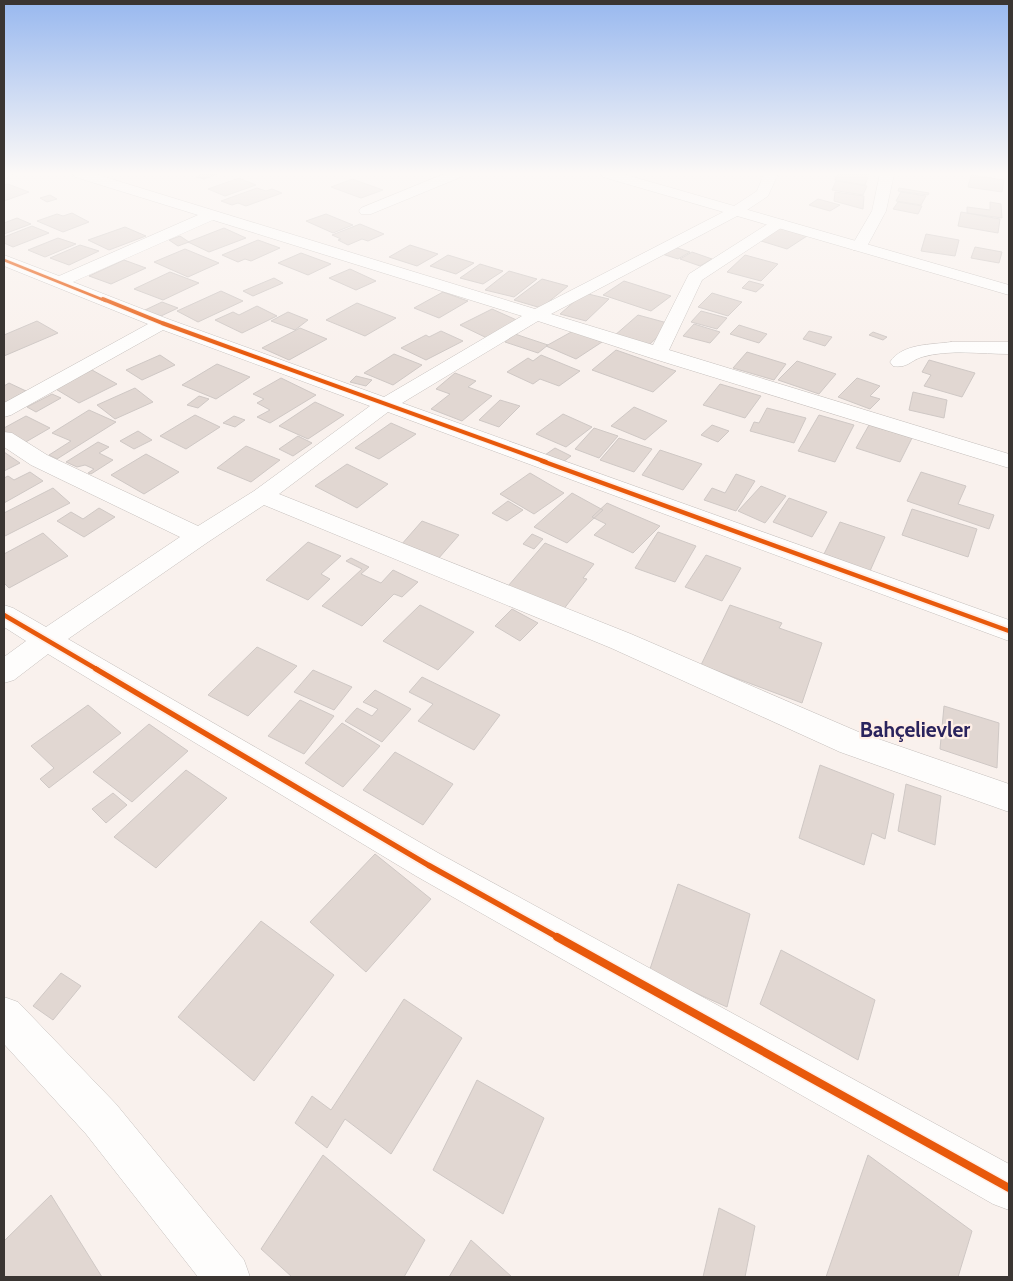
<svg xmlns="http://www.w3.org/2000/svg" width="1013" height="1281" font-family="Cabin,sans-serif">
<style>
.building{fill:#e1d7d2;stroke:#cfc8c5}
.lines{fill:none;stroke-linecap:round;stroke-linejoin:round}
.minor-casing{stroke:#c5bfbc;stroke-width:1}
.tertiary-casing{stroke:#c5bfbc;stroke-width:1}
.minor{fill:#fefdfc;fill-rule:evenodd}
.tertiary{fill:#fefdfc;fill-rule:evenodd}
.cycleway-far4-casing{stroke:#ffefe7;stroke-width:4.5}
.cycleway-far3-casing{stroke:#ffefe7;stroke-width:6}
.cycleway-far2-casing{stroke:#ffefe7;stroke-width:8}
.cycleway-far1-casing{stroke:#ffefe7;stroke-width:9}
.cycleway-casing{stroke:#ffefe7;stroke-width:11}
.cycleway-far4{stroke:#e8590c;stroke-width:2.5}
.cycleway-far3{stroke:#e8590c;stroke-width:4}
.cycleway-far2{stroke:#e8590c;stroke-width:4.5}
.cycleway-far1{stroke:#e8590c;stroke-width:5.5}
.cycleway{stroke:#e8590c;stroke-width:8}
.labels{text-anchor:middle;dominant-baseline:central;stroke-width:4.5;stroke-linejoin:round;paint-order:stroke}
.district-label{font-size:21px;font-weight:bold;fill:#2a235d;stroke:#ffefe7}
</style>
<rect width="100%" height="100%" fill="#f9f1ed"/>
<path class="building" d="M202,174H217L204,179L196,177Z
M838,174H869L865,185L835,180Z
M971,175L1004,180L1002,192L968,187Z
M239,178L256,185L225,196L208,189Z
M352,179L383,190L361,198L331,187Z
M836,181L867,186L863,195L832,190Z
M8,184L29,192L4,201V185Z
M257,188L266,191L272,189L282,193L246,206L238,203L232,205L221,201Z
M899,188L929,193L928,195L898,191Z
M835,192L864,196L863,209L834,201Z
M901,192L926,196L921,205L896,201Z
M50,195L57,199L47,202L40,198Z
M818,199L840,205L830,211L809,205Z
M898,202L922,206L918,214L893,209Z
M990,202L1001,204L1002,218L967,213V207L990,210Z
M961,212L1000,219L998,233L958,226Z
M72,213L89,222L63,232L37,221L57,214L63,216Z
M326,214L353,225L333,233L306,221Z
M17,218L31,224L4,234V223Z
M360,224L384,234L368,241L362,239L348,245L338,240L341,239L332,235Z
M32,226L49,233L13,247L4,243V237Z
M125,227L146,236L109,250L88,240Z
M224,228L246,238L209,252L188,242Z
M779,228L807,236L787,249L758,240Z
M926,234L959,240L955,256L921,251Z
M180,236L189,242L178,246L169,240Z
M58,238L76,244L45,257L28,250Z
M258,240L280,248L251,261L245,259L238,262L222,255Z
M80,245L99,251L69,265L50,258Z
M410,245L438,254L417,266L389,257Z
M671,246L690,252L678,259L659,253Z
M975,247L1002,252L999,263L971,258Z
M185,249L219,263L188,277L154,262Z
M692,252L712,259L700,266L680,259Z
M301,253L331,264L308,275L278,263Z
M448,255L474,263L456,274L430,266Z
M745,255L778,264L761,281L727,272Z
M124,260L146,268L111,284L89,276Z
M480,264L503,271L483,284L460,278Z
M350,269L376,281L356,290L329,278Z
M509,271L537,279L514,297L485,290Z
M170,272L199,283L163,300L134,289Z
M274,278L283,283L253,296L243,291Z
M542,279L568,286L541,308L514,300Z
M624,281L671,296L651,311L603,295Z
M749,281L764,285L756,292L742,288Z
M221,291L243,301L198,322L177,311Z
M443,292L468,301L439,318L414,308Z
M584,293L609,299L586,321L560,314Z
M712,293L742,302L728,316L698,307Z
M162,302L178,308L161,316L145,310Z
M357,303L396,318L365,336L326,320Z
M257,306L277,316L242,333L215,320L233,312L239,315Z
M492,309L521,322L489,339L460,325Z
M701,311L727,318L717,329L691,322Z
M288,312L308,320L295,330L271,321Z
M638,315L671,324L648,346L614,336Z
M37,321L58,333L4,356V335Z
M694,324L720,332L710,343L683,336Z
M739,325L767,334L759,343L730,334Z
M300,328L327,339L289,360L262,348Z
M441,331L463,341L426,360L401,348L426,335L429,337Z
M573,331L602,342L576,359L546,346Z
M809,331L832,337L825,346L803,339Z
M873,332L887,337L883,340L869,335Z
M515,334L548,345L538,353L505,342Z
M616,350L676,371L653,392L592,370Z
M747,352L786,364L774,380L733,368Z
M394,354L422,365L393,385L364,373Z
M160,355L175,365L142,380L126,370Z
M541,355L580,371L559,386L540,379L533,384L507,372L528,358L533,361Z
M929,360L975,373L962,397L924,386L931,375L922,372Z
M797,361L836,374L819,394L778,380Z
M217,364L250,377L216,399L182,385Z
M92,370L117,384L79,403L54,388Z
M455,373L476,381L468,387L492,396L462,421L431,409L450,394L436,389Z
M356,376L372,380L366,386L350,382Z
M281,378L316,395L270,423L257,417L270,410L257,403L264,399L253,394Z
M857,378L880,386L870,396L880,399L870,409L838,397Z
M9,383L26,391L4,403V386Z
M720,384L761,396L745,418L703,405Z
M135,388L153,402L115,419L97,405Z
M913,392L947,400L944,418L909,410Z
M52,394L61,398L36,412L27,407Z
M199,396L209,399L198,408L187,405Z
M500,400L520,406L499,427L479,420Z
M315,402L344,415L308,439L279,426Z
M634,407L667,421L645,440L611,426Z
M767,408L806,418L794,443L750,431L754,422L759,423Z
M89,410L116,422L57,459L49,455L71,441L52,433Z
M563,414L592,427L566,447L536,434Z
M195,415L220,427L186,449L160,436Z
M819,415L854,425L835,462L798,451Z
M26,416L50,428L24,443L4,432V428Z
M234,416L245,420L235,427L223,423Z
M391,423L416,434L379,459L355,448Z
M712,425L729,431L718,442L701,435Z
M869,425L912,438L900,462L856,448Z
M594,428L618,436L599,458L575,449Z
M138,431L152,440L134,449L120,441Z
M298,436L312,443L293,456L279,449Z
M619,438L652,449L634,472L600,460Z
M98,442L109,447L99,453L113,460L91,474L88,473L94,469L85,465L77,467L66,462Z
M246,446L280,460L251,482L217,468Z
M555,448L571,456L559,465L542,457Z
M660,450L702,464L683,490L642,475Z
M4,452L20,463L4,471Z
M146,454L179,472L144,494L111,475Z
M347,464L388,484L357,508L315,486Z
M30,472L43,481L4,503V478L8,476L14,480Z
M921,472L966,486L958,504L994,515L989,529L907,501Z
M530,473L564,493L534,514L500,494Z
M736,474L755,481L736,511L704,500L712,488L725,493Z
M761,486L786,496L765,523L738,511Z
M53,488L70,503L5,536L4,535V513Z
M572,493L603,510L567,543L534,527Z
M789,498L827,512L812,537L773,522Z
M508,501L523,510L507,521L492,513Z
M607,503L632,514L660,526L633,553L594,535L606,524L592,517Z
M99,508L115,517L84,537L57,521L71,512L83,519Z
M912,509L977,529L968,557L902,535Z
M422,521L459,535L438,559L401,545Z
M840,522L885,537L870,571L824,554Z
M658,532L696,546L675,582L635,568Z
M43,533L68,556L9,588L4,583V554Z
M532,534L543,539L534,549L523,544Z
M308,542L341,556L321,574L330,579L308,600L266,580Z
M545,543L594,564L583,578L587,579L563,610L508,586Z
M706,555L741,568L722,601L685,587Z
M351,558L369,567L361,574L381,583L393,570L418,582L402,597L394,594L362,626L322,606L362,569L346,561Z
M420,605L474,632L438,670L383,641Z
M730,605L782,623L779,628L822,643L802,703L701,665Z
M512,609L538,623L520,641L495,626Z
M257,647L297,666L248,716L208,695Z
M313,670L352,687L334,710L294,692Z
M422,677L500,715L474,750L418,721L433,704L409,692Z
M375,690L411,709L382,742L345,721L357,708L372,716L378,709L363,702Z
M300,700L334,716L304,754L268,736Z
M88,705L121,733L49,788L40,779L54,768L31,746Z
M944,706L999,723L997,768L940,749Z
M342,723L380,746L343,787L305,763Z
M149,724L188,751L132,802L93,772Z
M395,752L453,784L423,825L363,790Z
M820,765L894,794L885,839L872,833L864,865L799,838Z
M186,770L227,798L156,868L114,837Z
M906,784L941,796L935,845L898,831Z
M113,793L127,805L106,823L92,809Z
M375,854L431,899L366,972L310,922Z
M678,884L750,914L727,1007L649,972Z
M261,921L334,975L254,1081L178,1017Z
M781,950L875,1000L858,1060L760,1004Z
M61,973L81,986L53,1020L33,1006Z
M404,999L462,1038L391,1154L345,1119L327,1148L295,1123L312,1096L331,1110Z
M477,1080L544,1118L503,1214L433,1170Z
M323,1155L425,1240L404,1277H292L261,1249Z
M868,1155L972,1231L958,1277H826Z
M51,1195L102,1277H4V1241Z
M719,1208L755,1226L745,1277H703Z
M471,1240L512,1277H449Z"/>
<g class="lines">
<defs>
<path id="minor" d="M73,174H95L535,309L731,208L757,191L764,174H778L768,196L741,214L551,314L653,345L689,274L774,220H784L786,223L784,226L702,280L669,350L1009,454V468L651,358L538,321L402,403L1009,620V641L388,412L279,494L631,634L861,733L1009,784V812L840,752L611,648L264,505L208,542L68,639L440,854L1009,1164V1210L993,1204L416,876L48,654L14,680L4,683V657L26,641L4,627V605L13,608L46,627L180,537L31,465L4,447V432L12,433L47,455L198,526L254,491L370,406L163,330L11,415L4,417V403L148,324L4,266V255L59,276L198,215L75,177ZM213,220L522,316L384,397L168,319L73,282Z
M444,174H463L461,177L371,214H361L359,211L361,208Z
M880,174H894L886,211L865,250H853L851,247L872,211Z
M951,342H1009V354C981,354 949,349 922,357C911,360 907,369 893,366L890,362C903,343 931,345 951,342Z
M4,997L18,1002L116,1104L244,1260L250,1277H198L86,1134L4,1044Z"/>
<path id="tertiary" d="M4,174H13L4,179Z
M601,174H623L1009,285V295L603,177Z"/>
</defs>
<use href="#minor" class="minor-casing"/>
<use href="#tertiary" class="tertiary-casing"/>
<use href="#minor" class="minor"/>
<use href="#tertiary" class="tertiary"/>
<defs>
<path id="cycleway-far4" d="M4,260L106,301"/>
<path id="cycleway-far3" d="M103,299L162,323L546,462"/>
<path id="cycleway-far2" d="M542,461L1009,631
M4,615L98,670"/>
<path id="cycleway-far1" d="M96,669L428,865L559,938"/>
<path id="cycleway" d="M557,937L1009,1188"/>
</defs>
<use href="#cycleway-far4" class="cycleway-far4-casing"/>
<use href="#cycleway-far3" class="cycleway-far3-casing"/>
<use href="#cycleway-far2" class="cycleway-far2-casing"/>
<use href="#cycleway-far1" class="cycleway-far1-casing"/>
<use href="#cycleway" class="cycleway-casing"/>
<use href="#cycleway-far4" class="cycleway-far4"/>
<use href="#cycleway-far3" class="cycleway-far3"/>
<use href="#cycleway-far2" class="cycleway-far2"/>
<use href="#cycleway-far1" class="cycleway-far1"/>
<use href="#cycleway" class="cycleway"/>
</g>
<linearGradient id="sky" x2="0" y2="1"><stop stop-color="#98b8ef"/><stop offset="0.49" stop-color="#fcf9f7"/><stop offset="1" stop-color="#fcf9f7" stop-opacity="0"/></linearGradient>
<rect width="1013" height="354" fill="url(#sky)"/>
<g class="labels">
<g class="district-label">
<text x="915" y="729">Bahçelievler</text>
</g>
</g>
<rect width="1013" height="1281" fill="none" stroke="#3a3532" stroke-width="10"/>
</svg>
